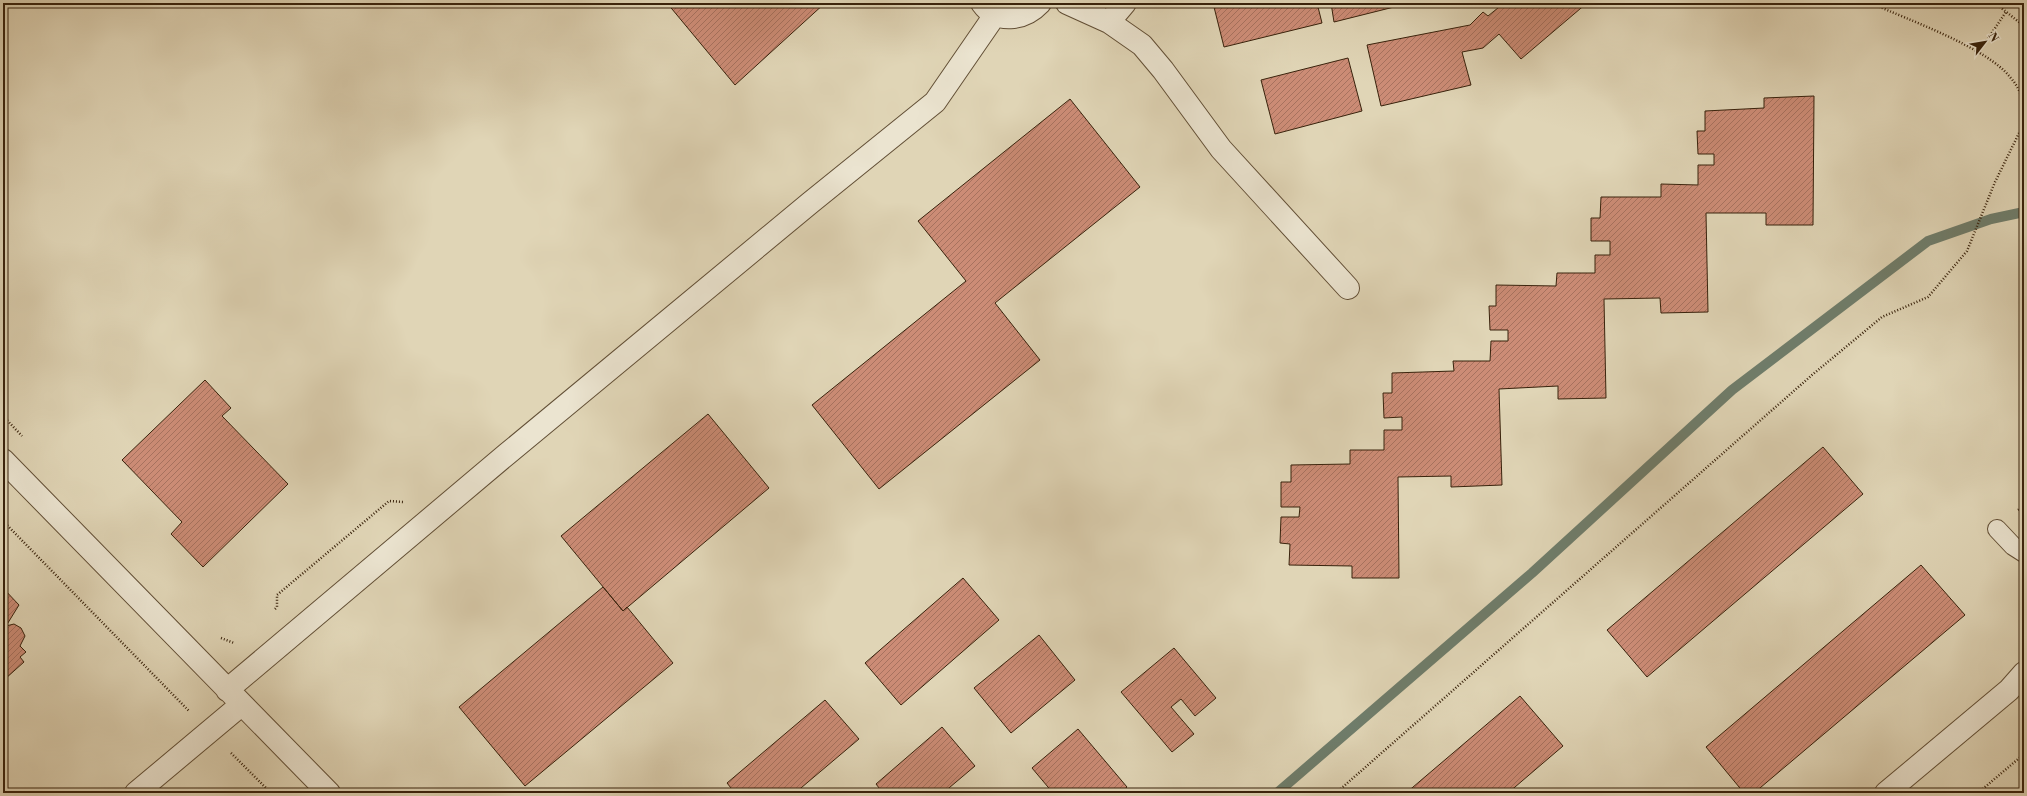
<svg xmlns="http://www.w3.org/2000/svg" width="2027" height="796" font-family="'Libre Bodoni',serif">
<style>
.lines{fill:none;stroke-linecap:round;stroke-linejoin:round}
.stream{stroke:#6f7d6b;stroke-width:10}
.building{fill:url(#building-hatch);stroke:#38220c}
.lane-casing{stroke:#624f36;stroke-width:20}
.street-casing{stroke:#624f36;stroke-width:24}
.path{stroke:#38220c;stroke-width:2.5;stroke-dasharray:1 2;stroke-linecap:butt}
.lane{stroke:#ebe4d0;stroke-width:18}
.street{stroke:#ebe4d0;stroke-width:22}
</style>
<defs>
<pattern id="building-hatch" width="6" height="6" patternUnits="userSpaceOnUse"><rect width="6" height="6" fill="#cc8c76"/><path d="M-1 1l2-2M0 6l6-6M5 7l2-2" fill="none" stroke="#a7725f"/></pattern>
</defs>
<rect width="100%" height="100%" fill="#e0d5b6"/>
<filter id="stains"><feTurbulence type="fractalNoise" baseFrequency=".005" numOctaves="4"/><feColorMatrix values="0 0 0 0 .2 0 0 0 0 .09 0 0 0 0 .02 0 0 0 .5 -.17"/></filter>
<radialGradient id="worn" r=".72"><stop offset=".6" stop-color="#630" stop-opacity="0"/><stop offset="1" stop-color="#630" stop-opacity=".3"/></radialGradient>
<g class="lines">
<path class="stream" d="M1277,793L1532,573L1732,390L1928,241L1991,219L2024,212"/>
</g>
<path class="building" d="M667,3H825L735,85Z
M1213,3H1317L1322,23L1224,47Z
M1331,3H1410L1334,22Z
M1504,3H1587L1521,59L1499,34L1483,48L1462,52L1471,85L1381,106L1367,45L1470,25L1483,12L1488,16Z
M1348,58L1362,111L1275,134L1261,80Z
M1814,96L1813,225H1766V213H1706L1708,312L1661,313L1660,298L1604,299L1606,398L1558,399V386L1499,389L1502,485L1451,487V476L1398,477L1399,578H1352V566L1289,565L1290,544L1280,543L1281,517H1299L1300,507H1281V482H1291V465L1350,464V450H1384V430H1402V417L1384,418L1383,393H1392V373L1454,371L1453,361H1490L1491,341H1508V330H1490L1489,306H1496V285L1556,286L1557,273H1595V255H1610V241H1591V218H1600L1601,197H1661V184L1698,185V165H1714V154H1698L1697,131H1705V111L1764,108V98Z
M1070,99L1140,187L995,303L1040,360L879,489L812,405L966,281L918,221Z
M205,380L231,408L222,416L288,484L203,567L171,534L182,522L122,460Z
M708,414L769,488L623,611L561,536Z
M1823,447L1863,494L1647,677L1607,630Z
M1921,565L1965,615L1754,793H1744L1706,747Z
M963,578L999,620L901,705L865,663Z
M603,587L623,611L627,607L673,663L525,786L459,707Z
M3,588L19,605L6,626L14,624L21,628L25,636L20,646L26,652L20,657L24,662L5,679L3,677Z
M1039,635L1075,680L1011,733L974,688Z
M1174,648L1216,698L1195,716L1181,699L1171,707L1194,734L1172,752L1121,692Z
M1520,696L1563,746L1508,793H1406Z
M825,700L859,739L795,793H735L727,783Z
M942,727L975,766L943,793H883L876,784Z
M1078,729L1127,787L1120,793H1053L1032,768Z"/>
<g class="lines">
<defs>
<path id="lane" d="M1997,529L2013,546L2024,553"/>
<path id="street" d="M982,3C997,24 1024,20 1040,3
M1067,3L1109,22L1142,45L1163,70L1221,149L1348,288
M1109,22L1125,3
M3,460L329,793
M227,690L507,454L810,203L935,102L995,15
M136,793L241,705
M1886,793L2009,690L2024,673"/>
</defs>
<use href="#lane" class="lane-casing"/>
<use href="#street" class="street-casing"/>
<path class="path" d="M1871,3C1908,20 1986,47 2010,77C2018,86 2022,95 2024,107
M1995,3L2024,26
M1978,53L2006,12
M3,416L22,436
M2018,510L2021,508L2024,510
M3,521L189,711
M275,609L277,607V595L389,501L403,502
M221,638L234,643
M231,753L271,793
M1336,793L1812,375L1882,317L1928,297L1967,251L1995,182L2024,123
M1978,793L2024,754"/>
<use href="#lane" class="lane"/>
<use href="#street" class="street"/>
</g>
<rect width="2027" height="796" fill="none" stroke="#e0d5b6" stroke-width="16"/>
<rect x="4" y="4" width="2019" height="788" fill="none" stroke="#38220c" stroke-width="2"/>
<rect x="8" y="8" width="2011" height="780" fill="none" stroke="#38220c"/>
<g transform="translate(1985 42) rotate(59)" stroke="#ebe4d0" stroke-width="3" paint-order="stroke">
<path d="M0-3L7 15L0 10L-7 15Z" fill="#38220c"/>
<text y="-6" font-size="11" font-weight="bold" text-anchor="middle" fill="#38220c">N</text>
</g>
<rect width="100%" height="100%" filter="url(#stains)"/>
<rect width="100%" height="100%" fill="url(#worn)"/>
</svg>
